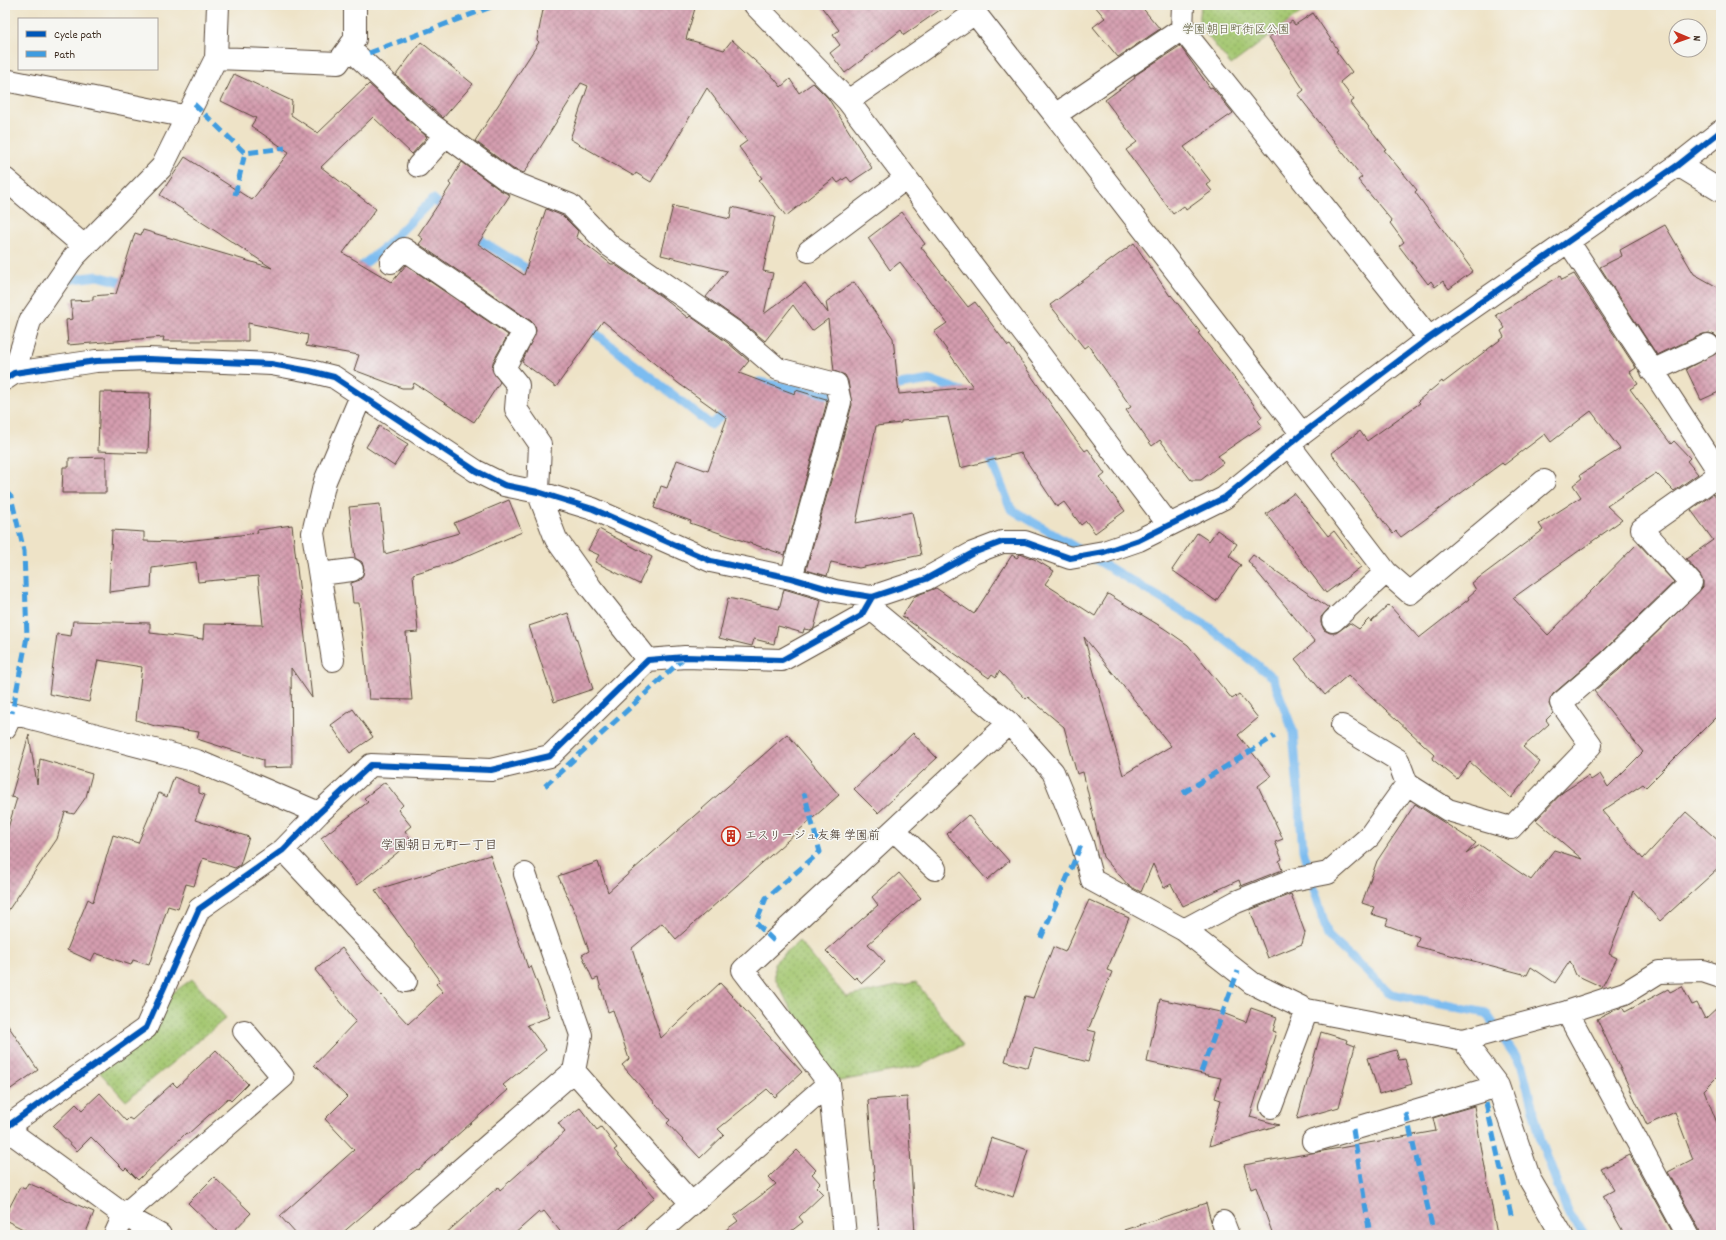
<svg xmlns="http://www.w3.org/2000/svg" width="1726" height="1240" font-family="Dekko,'Klee One',sans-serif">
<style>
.park{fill:url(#park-dots);stroke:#707948}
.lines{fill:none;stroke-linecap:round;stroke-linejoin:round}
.stream{stroke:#7bbcf0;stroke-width:9}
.building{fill:url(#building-cross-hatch);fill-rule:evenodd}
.street-casing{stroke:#564637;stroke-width:24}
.street{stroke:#fff;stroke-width:22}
.quiet{stroke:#3f9ce0;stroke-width:5;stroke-dasharray:10 5;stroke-linecap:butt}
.cycleway-casing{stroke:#f6f6f2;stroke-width:8}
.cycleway{stroke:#0057b8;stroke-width:6}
.labels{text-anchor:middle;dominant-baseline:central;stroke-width:3;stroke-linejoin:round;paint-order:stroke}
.park-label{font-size:12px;fill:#5b5937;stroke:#f6f6f2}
.poi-label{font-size:12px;fill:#3b2a1e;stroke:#f6f6f2;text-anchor:start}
.neighbourhood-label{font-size:13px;fill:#3b2a1e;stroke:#f6f6f2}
</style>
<defs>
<pattern id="park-dots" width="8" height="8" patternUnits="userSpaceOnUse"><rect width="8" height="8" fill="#a5c872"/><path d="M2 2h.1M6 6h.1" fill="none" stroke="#88a35d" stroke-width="1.8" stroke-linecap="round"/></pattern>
<pattern id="building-cross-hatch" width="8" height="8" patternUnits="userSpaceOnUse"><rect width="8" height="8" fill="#d49daf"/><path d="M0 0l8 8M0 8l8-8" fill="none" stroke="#ad808e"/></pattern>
</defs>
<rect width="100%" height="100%" fill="#f6f6f2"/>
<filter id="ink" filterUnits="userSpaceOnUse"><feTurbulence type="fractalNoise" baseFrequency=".025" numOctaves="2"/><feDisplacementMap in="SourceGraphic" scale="8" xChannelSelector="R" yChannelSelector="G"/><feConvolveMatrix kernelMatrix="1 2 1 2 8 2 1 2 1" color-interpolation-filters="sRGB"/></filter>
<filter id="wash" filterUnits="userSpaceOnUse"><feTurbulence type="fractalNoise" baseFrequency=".012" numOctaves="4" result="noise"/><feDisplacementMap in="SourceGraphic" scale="16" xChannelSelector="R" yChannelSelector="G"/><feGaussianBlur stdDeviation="0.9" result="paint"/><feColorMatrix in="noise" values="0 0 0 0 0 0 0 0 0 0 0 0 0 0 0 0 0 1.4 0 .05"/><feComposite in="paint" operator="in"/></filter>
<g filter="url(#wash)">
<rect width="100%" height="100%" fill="#eee3c7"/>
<path class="park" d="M1201,5H1311L1231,65L1199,25Z
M799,941L846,997L916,982L963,1045L920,1066L829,1083L775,978L774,963Z
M192,979L226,1018L126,1101L93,1065L156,1005Z"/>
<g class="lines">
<path class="stream" d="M473,232L485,243L537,275
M354,272L384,248L433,199L447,211
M67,280L98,276L132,285
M585,325L711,425L731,407
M756,384L759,382L828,395L839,394
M886,387L931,380L966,393
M987,450L1011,509L1209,627L1273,678L1293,731L1303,850L1328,936L1391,994L1486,1013L1522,1066L1541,1141L1569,1216L1585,1235"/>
</g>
<g id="blocks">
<path class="building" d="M544,5H696L686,39L724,50L732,40L775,79L781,87L790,79L799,93L813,83L828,98L872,168L851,182L847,177L838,183L834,178L786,216L759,180L762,178L739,147L747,141L707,88L651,182L636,173L634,176L570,139L588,86L581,83L524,173L513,169L475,141L539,42L537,40Z
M820,5H947L904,35L901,30L845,73L830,53L840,45L833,35L839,30Z
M1094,5H1140L1160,29L1118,57L1093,27L1105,18Z
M1313,13L1338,50L1336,51L1352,72L1340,82L1354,100L1350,103L1386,149L1384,150L1417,190L1415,192L1473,271L1449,289L1443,281L1435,287L1431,281L1428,284L1399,246L1404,242L1390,223L1392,221L1358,180L1362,177L1298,95L1304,90L1269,37L1292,21L1295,25Z
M421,42L473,84L443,118L396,75Z
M1180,46L1210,88L1212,87L1233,113L1184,147L1211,182L1207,185L1212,191L1186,210L1184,206L1173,214L1126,150L1137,142L1105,100L1135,78L1134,76Z
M234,74L292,101L291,115L318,133L369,84L427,137L412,154L373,117L321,167L376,209L343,253L392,282L406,265L508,335L493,362L492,369L500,382L474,422L414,383L412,388H402L354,370L359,355L306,346L308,335L248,323V341H163L164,337L68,345L66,320L73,319L71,301L93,300V296L116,294L135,233L141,235L143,230L272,268L160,195L185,157L252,200L289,152L251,126L256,118L221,101Z
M462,162L500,190L510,195L478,244L524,275L546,209L563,216L578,231L576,237L611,264H614L662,297L688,318L690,316L728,343L749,361L739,373L795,394L796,390L826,399L827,402L785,555L690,523L691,521L654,508L661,486L667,488L677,460L708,471L727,418L678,383L603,321L556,387L522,362L536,331L535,326L531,321L419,244L423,239L418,235L451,185L449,183Z
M673,206L730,219L732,207L775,217L763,271L773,273L764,314L805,283L828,313L826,302L854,282L893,338L899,394L973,387L934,332L947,323L900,262L890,270L868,238L902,212L925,244L921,247L968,307L975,302L1008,346L1010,345L1073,436L1085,451L1088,449L1105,474L1100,478L1125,511L1095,533L1086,521L1081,525L1064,502L1057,507L1021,453L960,468L948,417L901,421V423L876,426L856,523L912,512L921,555L859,568L831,562L827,576L806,570L852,405L848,381L845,375L834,371L828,319L812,331L793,305L765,341L743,323L706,297L727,271L661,255Z
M1665,225L1694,274L1721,289V391L1701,400L1686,369L1718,352L1720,346L1719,339L1715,335L1709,333L1703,334L1657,355L1600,267L1622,256L1620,250Z
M1134,243L1170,296L1171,295L1200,332L1198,333L1243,389L1262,417L1258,420L1262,426L1218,456L1223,463L1201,480H1191L1160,440L1152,446L1126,410L1131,407L1088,345L1084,348L1050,305Z
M1574,274L1636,368L1630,372L1638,384L1630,389L1671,444L1674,441L1690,458L1687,461L1698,474L1674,491L1656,473L1607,506L1622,520L1513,598L1548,635L1638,543L1674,582L1602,652L1553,694L1549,704L1553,713L1546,720L1549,724L1523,747L1540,762L1511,798L1470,762L1457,779L1432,759L1435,755L1348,675L1325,695L1295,659L1315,642L1248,561L1253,555L1329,608L1321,617V623L1324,630L1330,633H1336L1350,623L1359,629L1369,619L1371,622L1389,605L1419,638L1469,599L1468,597L1476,590L1472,583L1543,530L1539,524L1581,497L1573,485L1582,478L1580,475L1620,449L1591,411L1551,442L1545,434L1504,465L1502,463L1401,537L1396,531L1393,534L1331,453L1360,431L1367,441L1420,403L1418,401L1442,381L1443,383L1504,337L1501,331L1505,328L1496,315L1560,276L1562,280Z
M100,392L150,393L148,453L98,451Z
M379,426L408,444L394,466L366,447Z
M106,457V493H62L63,467H69V458Z
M1294,493L1328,536L1334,531L1361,567L1326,593L1266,514Z
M1713,494L1721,504V712L1646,787L1643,784L1602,811L1643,859L1686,812L1721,843V866L1660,921L1633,891L1609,954L1617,958L1602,987L1576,975L1570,961L1555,983L1531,967L1527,975L1416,946L1419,937L1386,925L1388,919L1371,914L1374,907L1362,903L1377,861L1415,804L1476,843L1466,854L1480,845L1531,880L1554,850L1582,859L1536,820L1563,792L1588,776L1591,780L1600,774L1608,787L1643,752L1594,691L1619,670L1703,587V581L1700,575L1686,559L1713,540L1691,510Z
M509,500L522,532L453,562L413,574L418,632L406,633L412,700L369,699L359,603H353L351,583L360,580L363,575L364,569L362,562L355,558L349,507L380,504L385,554L459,533L454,523Z
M292,525L312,698L291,668L292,767L263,768V760L197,739L199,732L155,726L136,720L142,667L98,660L89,702L49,694L57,634L71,636L73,621L150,623V633L203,639L204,624L263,625L258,576L198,582L196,562L152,568L151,587L109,592L112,530L144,532V541L176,542L258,533L257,530Z
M599,529L652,557L639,584L595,562L599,555L588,550Z
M1217,530L1237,544L1229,556L1241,565L1216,601L1172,570L1197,533L1209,541Z
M1020,554L1034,559L1054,571L1045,584L1095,616L1108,594L1165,629L1188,645L1232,699L1239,694L1258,718L1238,735L1271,776L1258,786L1283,839L1275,842L1282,859L1279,861L1282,870L1241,886L1239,880L1183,906L1171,884L1164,888L1153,864L1141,892L1129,886L1103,857L1083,772L1077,774L1064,727L1028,697L1026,699L999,671L996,677L992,674L989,678L902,616L915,596L936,588L974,614L1012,555L1017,558ZM1084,637L1171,746L1123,775Z
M784,589L821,600L814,628L810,630L804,629L803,633L778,626L774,644L754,639L752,646L719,638L728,598L779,609Z
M568,613L593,689L554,702L529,626Z
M353,709L373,737L350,753L331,725Z
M913,733L937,758L878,813L854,789Z
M787,734L839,795L676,939L662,923L632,948L661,1038L720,983L802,1072L775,1097L767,1089L718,1129L724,1135L700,1158L667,1123L670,1120L622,1065L629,1059L613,1010L608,1012L598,978L593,980L582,955L589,951L578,919L558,876L598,862L608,892Z
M29,735L37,784L40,759L92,774L86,797L74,814L65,812L57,839L5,915V838L17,798L11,797Z
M174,777L199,787V793L205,795L195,820L249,837L240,865L235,868L203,858L194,886L186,884L178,909L168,906L149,965L133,960L131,965L95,953L91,961L67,950L88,899L93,902L113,835L138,843L159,793L167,797Z
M385,782L403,805L398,810L411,826L405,831L412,841L357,885L321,838L368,802L364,798Z
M968,815L1009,861L987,880L947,834Z
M490,855L528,968L531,966L550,1017L527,1025L546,1050L503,1085L508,1090L418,1170L417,1169L406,1178L340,1235H297L280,1216L354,1150L325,1119L347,1097L314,1065L356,1021L315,970L342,948L369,982L408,1024L443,992L436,984L440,980L375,890Z
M899,873L921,898L868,944L885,962L862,983L856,977L854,979L826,951L878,905L872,897Z
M1291,894L1305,933L1302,944L1268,958L1250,910Z
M1089,900L1129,918L1107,970L1112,972L1088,1030L1096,1032L1088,1062L1034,1048L1028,1068L1005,1061L1025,996L1033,998L1053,947L1065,952Z
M1682,986L1692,1005L1697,1003L1705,1019L1721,1004V1073L1704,1090L1721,1133V1235H1700L1699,1229L1668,1172L1693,1159L1675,1112L1647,1125L1597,1019L1622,1007L1625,1012L1668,989L1670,992Z
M1160,999L1220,1012L1246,1022L1251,1008L1277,1017L1273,1031L1276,1032L1250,1117L1279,1125L1209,1146L1221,1100L1215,1098L1221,1078L1147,1062Z
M5,1021L38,1070L5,1093Z
M1321,1032L1348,1040L1347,1043L1355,1046L1339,1107L1297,1119Z
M216,1050L248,1084L231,1101L228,1098L188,1134L186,1133L138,1180L126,1168L124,1170L91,1137L77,1151L53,1126L76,1104L82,1110L100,1093L126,1121L129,1118L132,1120L173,1083L177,1087Z
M1396,1050L1399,1060L1405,1059L1412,1084L1379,1094L1368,1058Z
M907,1097L915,1235H879L868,1100Z
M1474,1106L1497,1235H1273L1256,1187L1251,1189L1244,1165L1436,1131L1433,1118Z
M580,1108L597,1130L601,1127L617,1148L614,1150L655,1197L613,1235H563L544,1211L540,1214L539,1212L513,1235H444L498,1187L500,1190L565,1132L558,1123Z
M991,1138L1028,1150L1013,1197L976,1184Z
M797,1150L816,1170L812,1174L820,1183L816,1187L823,1194L799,1217L803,1222L786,1235H719L738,1221L734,1216L776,1184L769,1177Z
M1630,1155L1674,1235H1625L1603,1196L1614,1190L1601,1169Z
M214,1177L251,1213L230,1235H221L188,1203Z
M28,1183L94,1212L85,1235H35L5,1220V1216L20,1187L25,1189Z
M1206,1203L1215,1235H1124V1230Z"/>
</g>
</g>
<g filter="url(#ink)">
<use href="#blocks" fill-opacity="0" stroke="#564637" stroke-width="1"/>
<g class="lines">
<defs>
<path id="street" d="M755,5L848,101L1169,525
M1183,5L1182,29L1429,338
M1182,29L1055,115L1302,434
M349,48L428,122L507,180L570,205L610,246L736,333L778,369L836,384L840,402L791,578
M216,58L338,63L355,39V5
M5,80L188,117
M848,101L975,13L1055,115
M1678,165L1721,191
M418,166L446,135
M5,179L84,246
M1568,241L1721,475
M809,251L906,178
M391,262L404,249L524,331L504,368L518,385L516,409L540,444L538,492L556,539L591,588L648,660
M1652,371L1708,345
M14,373L30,321L74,257L162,167L216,58L218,5
M5,379L14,373L96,361L148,359L271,364L310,371L334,377L476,471L504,485L538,492L593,509L711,561L791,578L835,591L872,597L926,579L973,553L1002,542H1025L1070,558L1104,552L1139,540L1224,498L1302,434L1429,338L1678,165L1721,131
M1289,445L1386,572L1410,593L1544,481
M320,574L352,570
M872,597L875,612L1009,723L1053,772L1082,843L1092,880L1184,930L1252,983L1307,1010L1463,1040L1498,1086L1530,1180L1562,1235
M1333,621L1386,572
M333,660L313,533L325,481L361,396
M1342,726L1398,760L1407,784
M5,728L12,713L197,761L319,813
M894,830L935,869
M283,850L406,981
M1184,930L1236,902L1292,880L1328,873L1369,837L1407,784L1448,810L1511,828L1591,745L1561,703L1610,661L1691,583L1642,529L1720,474
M1567,1012L1688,1235
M1463,1040L1567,1012L1625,993L1659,972L1703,971L1721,977
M574,1071L691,1203
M1271,1107L1307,1010
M5,1128L146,1028L199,909L283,850L319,813L371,765L491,770L550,756L648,660L685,657L782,660L861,616L872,597
M5,1128L124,1215L160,1235
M1313,1141L1498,1086
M1223,1222L1228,1235
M115,1235L124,1215L283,1077L244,1031
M385,1235L574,1071L581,1035L525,874
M656,1235L829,1083
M845,1235L829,1083L743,970L1009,723"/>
</defs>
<use href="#street" class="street-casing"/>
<use href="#street" class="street"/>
<path class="quiet" d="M369,53L496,5
M194,104L245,153L285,148
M235,195L245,153
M5,491L11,497L24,551L27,637L12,713
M545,786L685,657
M1183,793L1275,736
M1041,938L1082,843
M774,941L756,923L766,898L820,852L804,793
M1201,1072L1238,971
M1486,1103L1512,1219
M1406,1113L1432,1226
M1353,1129L1370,1235"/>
<defs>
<path id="cycleway" d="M5,379L14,373L96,361L148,359L271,364L310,371L334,377L476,471L504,485L538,492L593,509L711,561L791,578L835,591L872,597L926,579L973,553L1002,542H1025L1070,558L1104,552L1139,540L1224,498L1302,434L1429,338L1678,165L1721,131
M5,1128L146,1028L199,909L283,850L319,813L371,765L491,770L550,756L648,660L685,657L782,660L861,616L872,597"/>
</defs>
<use href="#cycleway" class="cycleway-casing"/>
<use href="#cycleway" class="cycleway"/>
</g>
</g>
<defs>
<symbol id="building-ring" viewBox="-11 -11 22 22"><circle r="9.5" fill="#f6f6f2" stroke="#c8321e" stroke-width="1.5"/><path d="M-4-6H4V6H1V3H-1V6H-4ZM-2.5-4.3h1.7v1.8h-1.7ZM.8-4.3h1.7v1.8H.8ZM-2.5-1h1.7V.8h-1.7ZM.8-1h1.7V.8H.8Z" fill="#c8321e"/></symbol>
</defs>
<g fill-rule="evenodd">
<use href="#building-ring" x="720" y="825" width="22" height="22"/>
</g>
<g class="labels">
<g class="park-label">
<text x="1236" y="30">学園朝日町街区公園</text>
</g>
<g class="poi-label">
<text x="745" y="836">エスリージュ友舞 学園前</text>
</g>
<g class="neighbourhood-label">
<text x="439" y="846">学園朝日元町一丁目</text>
</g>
</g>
<rect width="1726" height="1240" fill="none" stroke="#f6f6f2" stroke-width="20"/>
<rect x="18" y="18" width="140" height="52" fill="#f6f6f2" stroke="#aba49d"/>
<rect x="26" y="31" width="20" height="6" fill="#0057b8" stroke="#aba49d"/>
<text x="54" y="38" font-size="12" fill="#3b2a1e">Cycle path</text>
<rect x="26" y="51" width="20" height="6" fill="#3f9ce0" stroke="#aba49d"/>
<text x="54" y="58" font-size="12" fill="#3b2a1e">Path</text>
<g transform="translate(1688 38) rotate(92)"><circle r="19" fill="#f6f6f2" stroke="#aba49d"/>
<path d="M0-3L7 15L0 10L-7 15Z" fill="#c8321e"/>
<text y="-6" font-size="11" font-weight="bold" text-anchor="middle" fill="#3b2a1e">N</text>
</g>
</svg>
